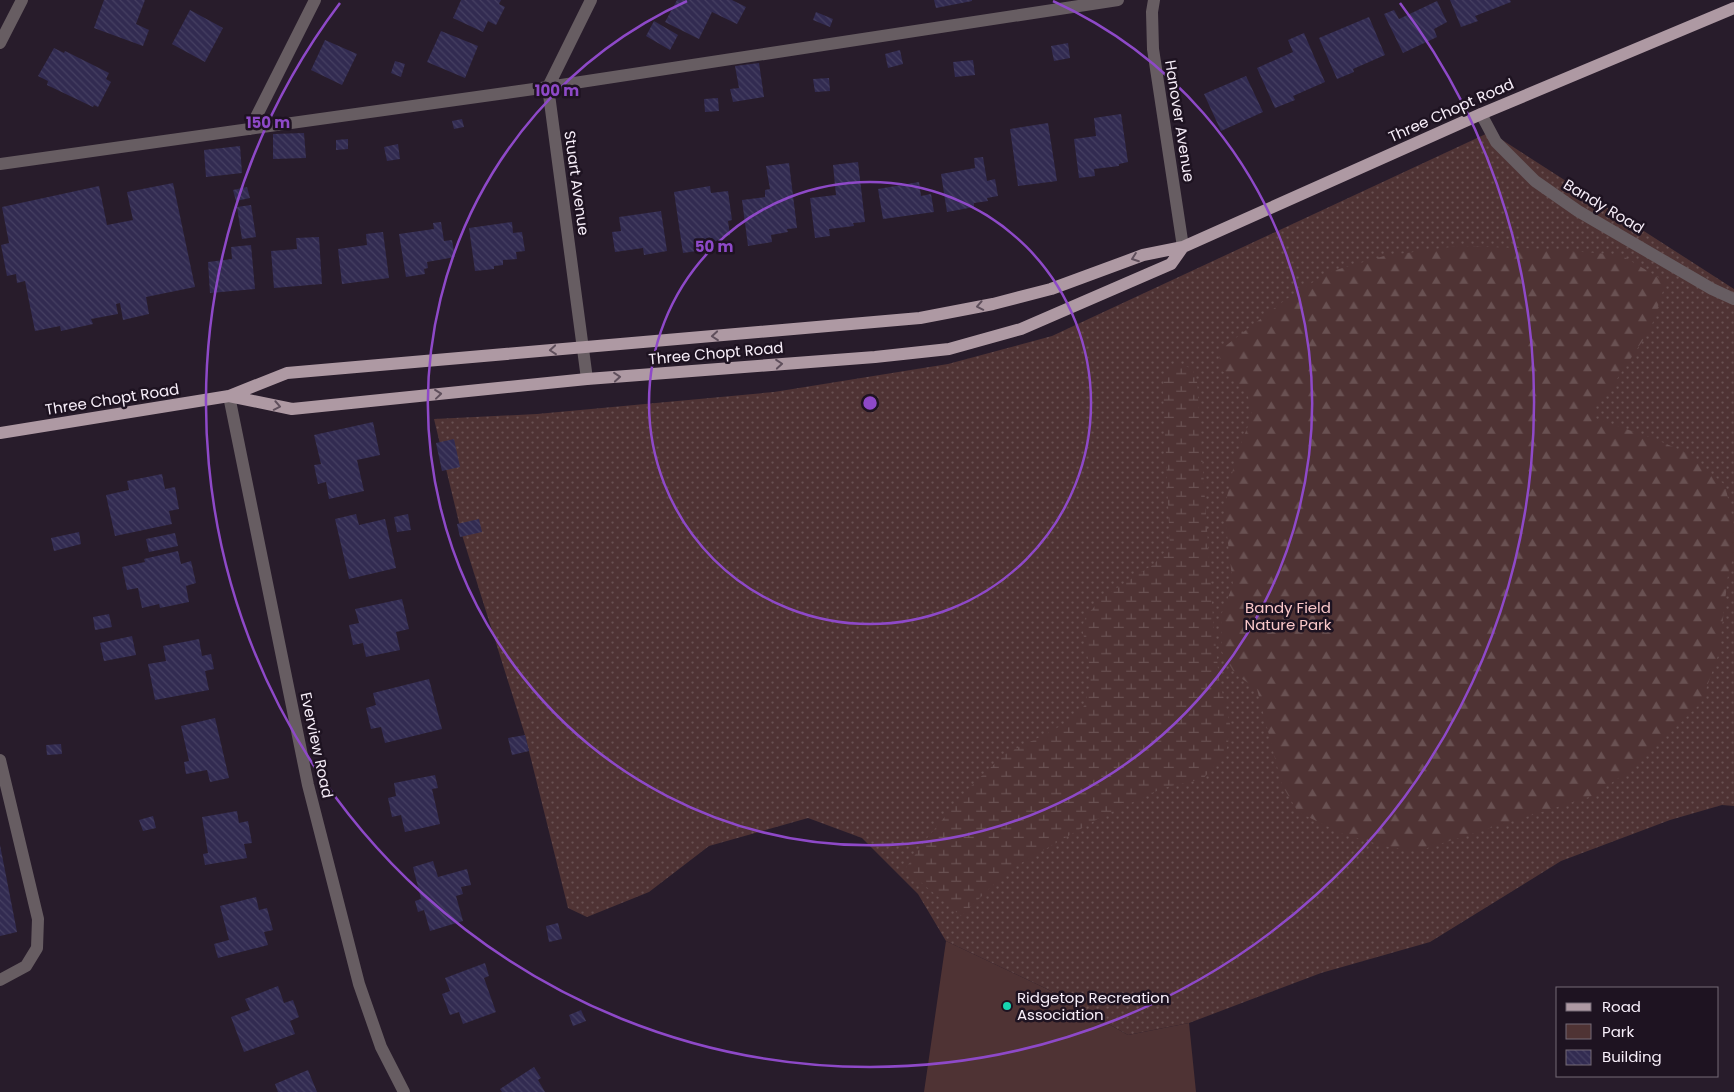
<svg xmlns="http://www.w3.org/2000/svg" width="1734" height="1092" font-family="Poppins,sans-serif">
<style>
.green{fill:url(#green-dots)}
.forest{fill:url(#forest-firs)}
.wetland{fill:url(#wetland-marsh)}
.pitch{fill:#4f3334}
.building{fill:url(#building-back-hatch)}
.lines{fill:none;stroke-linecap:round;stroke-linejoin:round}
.minor{stroke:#675d62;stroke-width:12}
.major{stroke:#ae99a3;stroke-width:12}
.oneway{stroke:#5f4f5c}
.ring{fill:none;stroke:#8e49c8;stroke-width:2.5}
.poi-dot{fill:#17d5b2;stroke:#1e1321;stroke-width:2}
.labels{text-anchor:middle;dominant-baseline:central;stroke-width:5;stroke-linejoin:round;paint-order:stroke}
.street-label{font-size:15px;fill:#f7eef9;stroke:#1e1321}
.park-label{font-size:15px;fill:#fbc8ca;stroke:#1e1321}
.poi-label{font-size:15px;fill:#f7eef9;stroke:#1e1321;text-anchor:start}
.centre{fill:#8e49c8;stroke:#1e1321;stroke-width:2.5}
.ring-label{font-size:15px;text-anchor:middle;font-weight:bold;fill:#8e49c8;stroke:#1e1321;stroke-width:5;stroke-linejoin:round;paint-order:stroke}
</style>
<defs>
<pattern id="green-dots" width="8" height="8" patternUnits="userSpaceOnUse" patternTransform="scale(1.25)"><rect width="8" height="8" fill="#4f3334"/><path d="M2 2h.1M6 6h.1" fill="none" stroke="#695152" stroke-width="1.8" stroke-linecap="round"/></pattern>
<pattern id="forest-firs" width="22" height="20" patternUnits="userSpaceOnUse" patternTransform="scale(1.25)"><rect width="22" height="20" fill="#4f3334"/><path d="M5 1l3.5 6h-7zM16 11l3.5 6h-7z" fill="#695152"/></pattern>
<pattern id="wetland-marsh" width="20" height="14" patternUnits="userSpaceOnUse" patternTransform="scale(1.25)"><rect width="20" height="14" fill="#4f3334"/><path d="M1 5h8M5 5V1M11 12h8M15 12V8" fill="none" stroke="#695152"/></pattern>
<pattern id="building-back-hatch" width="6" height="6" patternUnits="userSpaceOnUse" patternTransform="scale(1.25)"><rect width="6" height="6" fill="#322b51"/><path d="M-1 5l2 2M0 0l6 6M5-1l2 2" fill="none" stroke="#464062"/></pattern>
</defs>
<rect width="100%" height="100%" fill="#281c2b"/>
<path class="green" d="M1490,132L1734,289V806L1722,805L1670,820L1561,861L1430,942L1321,973L1189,1023L1128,1035L1047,989L946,941L918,894L862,838L808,818L709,846L649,892L587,917L568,908L525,735L462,535L434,419L537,414L774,392L948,364L1052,336Z"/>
<path class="forest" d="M1458,246L1545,249L1621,255L1666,282L1651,328L1613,385L1595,407L1594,418L1655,439L1687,453L1725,485L1734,525V554L1728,575L1719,653L1701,703L1632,769L1592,796L1421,850L1392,848L1343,834L1298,812L1282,785L1257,689L1235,674L1222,652L1221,615L1233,585L1224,510L1236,456L1252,416L1248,396L1235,380L1221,370L1219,351L1285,300L1329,272L1384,256Z"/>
<path class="wetland" d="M1179,365L1192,368L1197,381L1213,618L1219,679L1231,728L1226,752L1203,779L1163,788L1103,816L1009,870L961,916L905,869L928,837L968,789L1005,754L1048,733L1074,718L1084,706L1091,684L1089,664L1082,627L1086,616L1103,597L1154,564L1170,546L1163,388L1165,371Z"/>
<path class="pitch" d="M946,941L1047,989L1128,1035L1189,1023L1196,1092H924Z"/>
<path class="building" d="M104,0H145L136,24L149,30L143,46L94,28Z
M461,0H501L499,4L505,7L496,25L488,21L483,32L453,18Z
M677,0H732L746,7L737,24L712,12L699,39L665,22Z
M934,0H972V1L936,8Z
M1450,0H1510L1511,2L1475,16L1478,21L1461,27Z
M1437,1L1447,22L1434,29L1437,37L1403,53L1384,14L1394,10L1399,19Z
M190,10L223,28L205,62L172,44Z
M816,12L833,19L830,27L813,20Z
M1369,17L1385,55L1353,69L1354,72L1337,79L1319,38Z
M654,21L678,35L670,50L646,36Z
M441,31L478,46L465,78L427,62Z
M1304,33L1325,82L1293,96L1295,100L1275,108L1257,68L1293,52L1288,40Z
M325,40L357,54L342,85L311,70Z
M1068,43L1070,58L1054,61L1051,46Z
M54,48L64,53L65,51L109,73L106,79L111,82L98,107L94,105L93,107L47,85L48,81L38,76Z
M900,50L903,64L888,68L885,54Z
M973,60L975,75L955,77L953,62Z
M395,61L405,64L401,77L391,73Z
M759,63L764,97L733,102L730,89L739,88L735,66Z
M1246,76L1263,112L1221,131L1204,94Z
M829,78L830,91L815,92L813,79Z
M718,98L719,111L705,112L704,99Z
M1121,114L1128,162L1119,164V166L1094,169L1095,176L1079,178L1074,139L1096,136L1094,118Z
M462,119L464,127L454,129L452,121Z
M1048,123L1057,181L1018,186L1010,129Z
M304,133L306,158L273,159V134Z
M348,139V149L336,150V140Z
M398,144L400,159L387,161L384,147Z
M240,146L242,173L206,177L204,150Z
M983,157L987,181L995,179L998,196L987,198L988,201L974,203V207L947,212L941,174L975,168L974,158Z
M858,162L865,222L853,223L854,226L829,229L830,236L815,238L810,198L836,195L833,165Z
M789,163L797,228L787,229L788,232L771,235L772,242L748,246L742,200L765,197V190L770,189L766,166Z
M919,182L921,196L931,194L934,212L883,219L878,189Z
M173,183L195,287L146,297L149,314L123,320L120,303L116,304L118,314L91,319L93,324L61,331L60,326L35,331L25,281L17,283L16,274L7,276L1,245L9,243L2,207L99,186L107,225L133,220L127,192Z
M710,186L711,193L728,191L732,220L728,221L730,235L721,237V240L696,244L697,251L683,253L674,192Z
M247,187L250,198L236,201L233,190Z
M251,205L256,237L242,239L237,207Z
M661,211L667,251L644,255L643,248L615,252L612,232L621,231L619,217Z
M441,222L444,241L452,240L455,257L427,262L428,268L424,269L425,274L406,277L399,234L434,229L433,223Z
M512,222L513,233L522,232L525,251L516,252L517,259L503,260V265L494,266V269L475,271L469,228Z
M383,232L389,278L342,284L338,249L367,245L366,234Z
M319,237L322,284L274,288L271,251L297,249L296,238Z
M251,245L255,289L210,293L208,262L232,259L231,247Z
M373,422L380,455L357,460L364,491L329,499L326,482L318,484L314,465L321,464L314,435Z
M454,439L460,467L442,471L436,443Z
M162,474L165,489L175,487L179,509L169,511L172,524L115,536L106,495L129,490L127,481Z
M356,514L359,525L385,519L396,568L349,579L335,519Z
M408,514L411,530L397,532L394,517Z
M479,519L482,532L460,537L457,524Z
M79,532L81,544L54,551L51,538Z
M175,533L178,546L149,552L146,539Z
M178,551L181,564L191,561L196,583L186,586L189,602L160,608L159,604L142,608L138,588L127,590L122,567L145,562L144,559Z
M402,599L409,629L396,632L400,650L366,657L363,643L353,645L349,625L359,623L355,609Z
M109,614L112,627L95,630L93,617Z
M132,636L136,655L104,661L100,643Z
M199,639L202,656L211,654L214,669L205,671L209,690L155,700L148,664L166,661L163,646Z
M429,679L442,729L385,743L381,727L371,729L366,708L376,705L373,693Z
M215,718L229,778L210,782L207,770L186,774L184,762L189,761L181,726Z
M525,735L529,751L512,755L508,738Z
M61,744L62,754L47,755L46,745Z
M435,775L438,788L432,789L440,824L405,832L401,815L392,817L388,798L396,796L394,783Z
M237,811L239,823L248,821L252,843L244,844L247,858L205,865L203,854L208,853L202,817Z
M153,816L156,828L143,831L139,820Z
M0,845L17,932L0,936Z
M433,861L438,877L467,869L471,885L461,887L463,894L456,896L463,921L430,931L424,910L418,912L415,901L421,899L413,867Z
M256,897L259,910L267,908L273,930L264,932L268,945L218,958L214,944L229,940L220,906Z
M558,923L562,939L549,942L546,926Z
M485,963L489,976L484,978L496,1012L463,1024L459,1012L450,1015L442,994L450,991L445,978Z
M278,986L284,1003L293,1000L299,1017L290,1021L295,1034L244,1052L231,1017L250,1010L245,999Z
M581,1010L586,1021L573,1026L569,1015Z
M534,1067L541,1078L538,1080L545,1092H502L500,1089Z
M308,1070L317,1092H278L275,1084Z"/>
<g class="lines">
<path class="minor" d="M1154,0L1152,12L1153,49L1183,247
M0,43L22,0
M1481,114L1496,142L1535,181L1578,211L1712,289L1734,299
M250,129L315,0
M0,164L548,87L1118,0
M587,379L548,87L591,0
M229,396L308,785L359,984L381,1047L404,1092
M0,760L38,919L37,948L26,966L0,980"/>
<path class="major" d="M229,396L292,409L587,379L875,357L949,349L1021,329L1171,264L1183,247
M0,433L229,396L287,373L920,318L993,304L1051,289L1143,255L1183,247L1481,114L1734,8"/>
</g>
<defs><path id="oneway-chevron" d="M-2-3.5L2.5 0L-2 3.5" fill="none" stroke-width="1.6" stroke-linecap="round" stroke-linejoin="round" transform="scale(1.25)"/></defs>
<g class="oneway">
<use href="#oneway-chevron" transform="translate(1135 258) rotate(160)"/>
<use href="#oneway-chevron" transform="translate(980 306) rotate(169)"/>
<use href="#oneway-chevron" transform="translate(715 336) rotate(175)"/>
<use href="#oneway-chevron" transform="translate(553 350) rotate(175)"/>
<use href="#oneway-chevron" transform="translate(779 364) rotate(-5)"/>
<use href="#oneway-chevron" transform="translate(617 377) rotate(-5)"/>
<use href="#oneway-chevron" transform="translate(438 394) rotate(-6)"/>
<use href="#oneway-chevron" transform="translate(277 406) rotate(11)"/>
</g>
<g class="ring">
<circle cx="870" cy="403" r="221"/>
<path d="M1053 1A442 442 0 1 1 687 1"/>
<path d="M1400 3A664 664 0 1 1 340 3"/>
</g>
<circle class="poi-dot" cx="1007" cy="1006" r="5"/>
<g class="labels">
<g class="street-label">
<text transform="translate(1451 110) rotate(-24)">Three Chopt Road</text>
<text transform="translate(1180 121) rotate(81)">Hanover Avenue</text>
<text transform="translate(577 183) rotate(82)">Stuart Avenue</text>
<text transform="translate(1604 206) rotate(31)">Bandy Road</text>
<text transform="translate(716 353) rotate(-5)">Three Chopt Road</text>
<text transform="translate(112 399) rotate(-9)">Three Chopt Road</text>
<text transform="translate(317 745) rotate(78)">Everview Road</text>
</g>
<g class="park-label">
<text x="1288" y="607">Bandy Field<tspan x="1288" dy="17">Nature Park</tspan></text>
</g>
<g class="poi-label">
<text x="1017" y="997">Ridgetop Recreation<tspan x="1017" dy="17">Association</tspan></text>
</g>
</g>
<circle cx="870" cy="403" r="8" class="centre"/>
<g class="ring-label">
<text x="557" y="96">100 m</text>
<text x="268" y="128">150 m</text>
<text x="714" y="252">50 m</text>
</g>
<rect x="1556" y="987" width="162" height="90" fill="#1e1321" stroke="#756b77"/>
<rect x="1566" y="1003" width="25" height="8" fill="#ae99a3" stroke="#756b77"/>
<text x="1602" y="1012" font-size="15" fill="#f7eef9">Road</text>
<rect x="1566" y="1024" width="25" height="15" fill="#4f3334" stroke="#756b77"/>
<text x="1602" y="1037" font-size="15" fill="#f7eef9">Park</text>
<rect x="1566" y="1050" width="25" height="15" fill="url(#building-back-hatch)" stroke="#756b77"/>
<text x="1602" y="1062" font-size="15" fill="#f7eef9">Building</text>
</svg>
